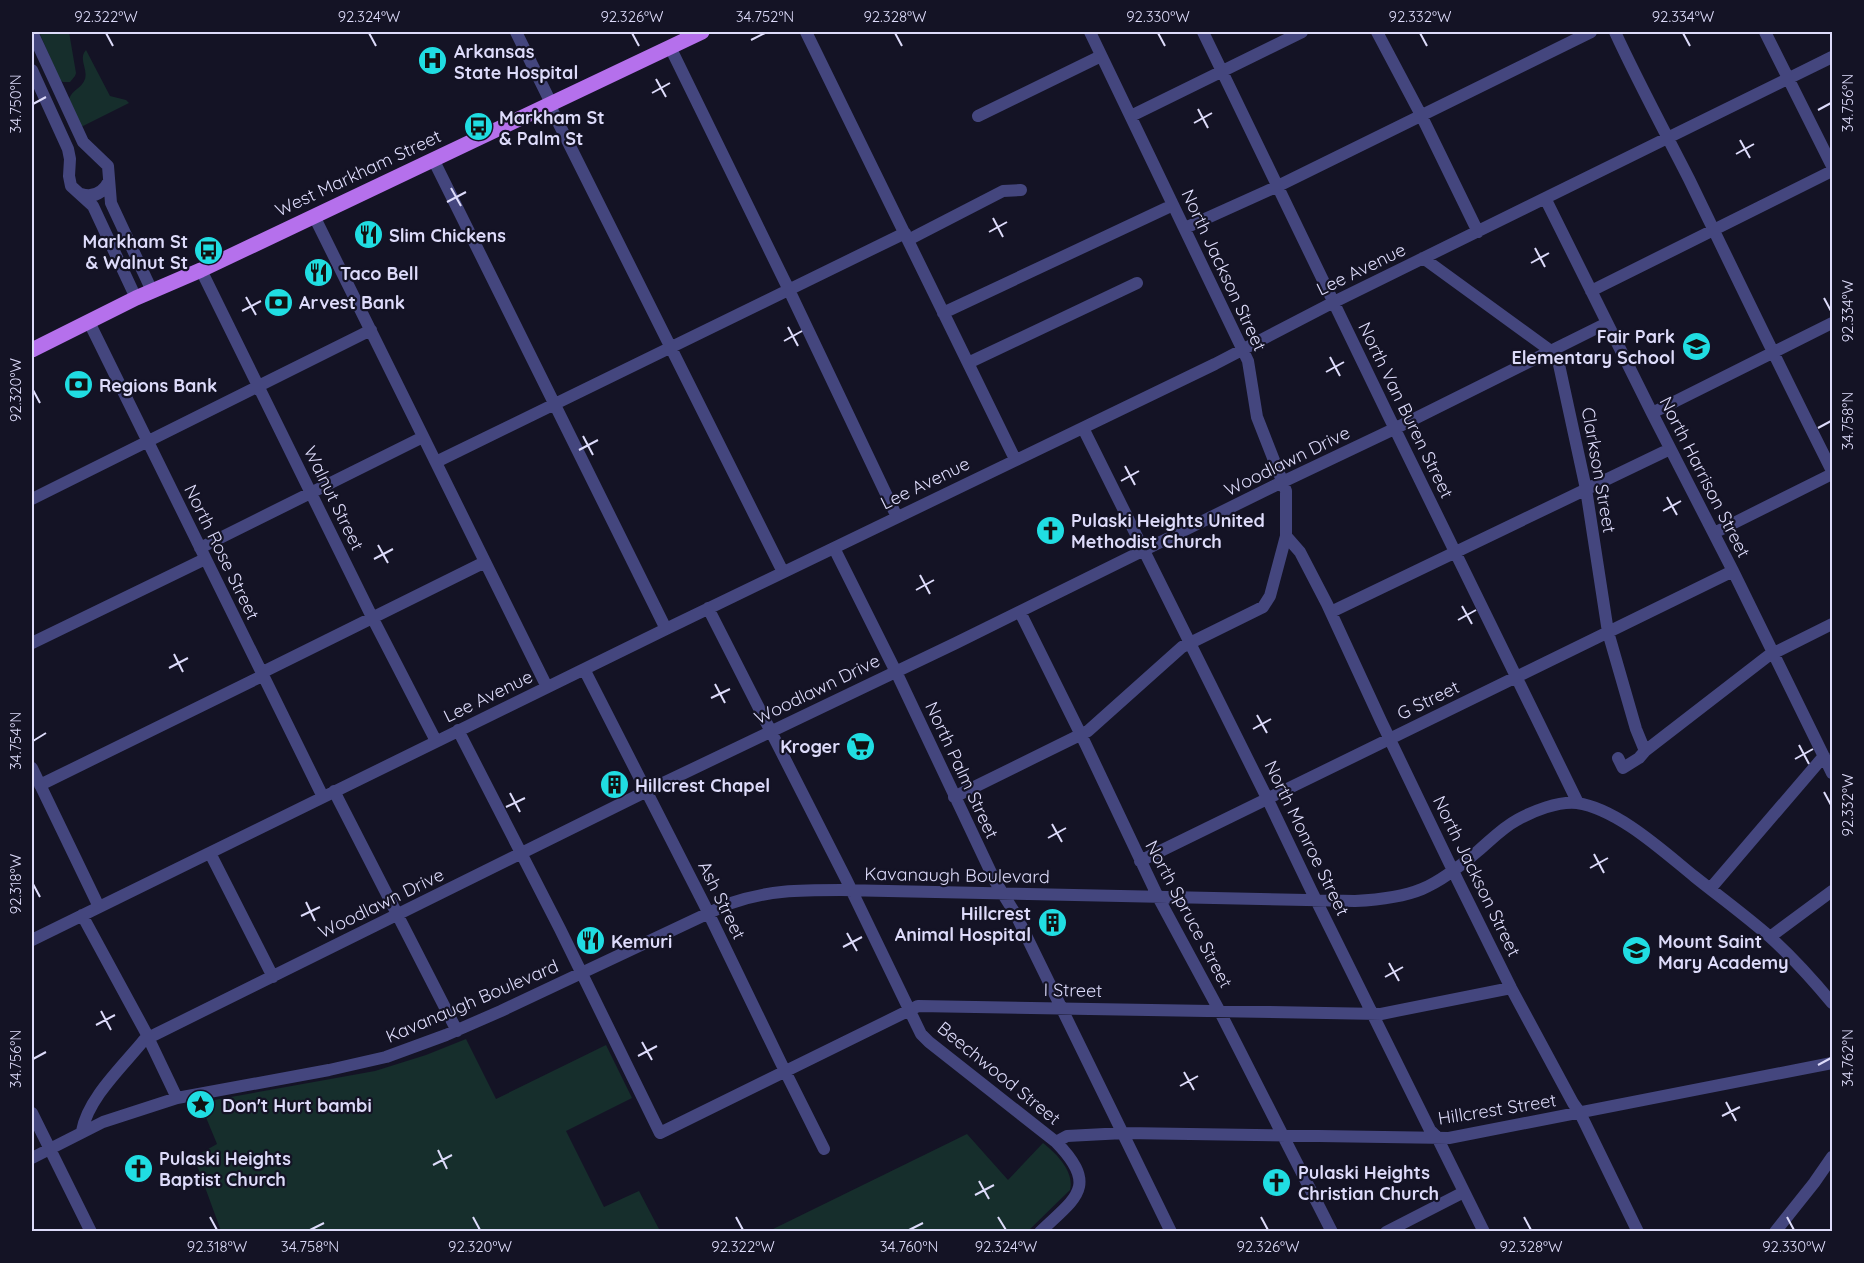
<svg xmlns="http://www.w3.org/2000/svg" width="1864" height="1263" font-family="Quicksand,sans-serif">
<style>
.green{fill:#162e2c}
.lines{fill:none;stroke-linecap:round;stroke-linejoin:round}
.minor{stroke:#44467e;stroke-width:12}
.major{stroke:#b570ec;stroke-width:15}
.ticks{fill:none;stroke:#dddbfa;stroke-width:2}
.labels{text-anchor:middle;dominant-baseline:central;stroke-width:4.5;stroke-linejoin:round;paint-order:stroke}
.poi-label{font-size:18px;font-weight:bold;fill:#dddbfa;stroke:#141325;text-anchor:start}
.street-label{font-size:18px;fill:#dddbfa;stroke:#141325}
.neatline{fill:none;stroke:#dddbfa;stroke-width:2}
.ticks-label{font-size:15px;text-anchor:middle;fill:#dddbfa}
</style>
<rect width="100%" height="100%" fill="#141325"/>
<path class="green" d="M39,32H69L76,73L75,76L70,82H63L60,80Z
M86,50L110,96L126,100L129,103L81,127L69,99C72,90 82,88 85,79C88,68 78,59 86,50Z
M466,1039L496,1099L606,1045L632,1098L566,1131L604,1207L639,1191L660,1231H221L194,1157L217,1144L205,1115L203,1102L375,1071L426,1055Z
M967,1134L1008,1180L1043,1143C1056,1153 1075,1172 1070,1190L1028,1231H769Z"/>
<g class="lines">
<path class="minor" d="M32,32L83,142L108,166L111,203L152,291
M516,32L551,103
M806,32L1015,459
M1203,32L1390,419L1578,803
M1377,32L1421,115L1478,232
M1615,32C1638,82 1664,130 1689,179C1736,276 1783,374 1832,471
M1765,32L1832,166
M670,47L789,290L897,517
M32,70L68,149L70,159L69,176L71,186L93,206L136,298
M549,104L783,572
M978,116L1101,56
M1131,116L1302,32
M433,159L666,629
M81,194C94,198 103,193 109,181
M1545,198L1652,413L1733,571L1832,773
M314,216L547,687
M1185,228L1278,186L1591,32
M908,240L1003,191L1021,190
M1423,258L1551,351L1558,360L1586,489L1608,632L1636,729L1645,751
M201,270L372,617L436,741
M1591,291L1832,171
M943,313L1173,205
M89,322L323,797
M968,363L1137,283
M1652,413L1832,323
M1083,428L1267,798L1311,890L1430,1130L1437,1137L1484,1232
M436,462L905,233
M32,499L371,330
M1714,533L1832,474
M1286,536L1300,552L1327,604L1381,721L1458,881L1511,988L1573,1103L1580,1113L1638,1232
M200,548L423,437
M834,548L899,678L995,881L1016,915L1171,1232
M708,608L846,879L921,1034L929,1042L1056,1142C1100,1187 1075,1198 1040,1232
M1020,612L1085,743L1158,897L1219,1010L1332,1232
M1331,612L1670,449
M32,643L205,559
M584,669L704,904L781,1063L824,1149
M261,673L485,562
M458,730L560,929L660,1133L918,1006L1381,1014L1511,988
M1618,758L1623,768L1639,758L1645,751L1768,656L1832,624
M32,768L99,907
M40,785L262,676
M334,791L457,1031
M954,797L1088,731L1182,647L1263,607L1270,596L1286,536V491L1257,417L1248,361L1090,32
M210,853L273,977
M1140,861L1733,571
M1710,889L1824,756
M82,915L145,1031L177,1098
M1770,937L1832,891
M32,940L666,629L1215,364L1334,302L1832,57
M32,1113L91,1232
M82,1131C88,1098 123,1066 144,1040L655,787L956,643L1274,486L1394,429L1607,323
M1056,1142L1067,1136L1124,1133L1449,1138L1832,1063
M32,1158L103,1122L177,1098L329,1070L386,1057L446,1035L501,1011L728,904C768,890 799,890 841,890L1355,901C1414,898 1433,889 1478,851C1490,841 1502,828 1517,820C1533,811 1558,801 1577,803C1618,809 1664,852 1695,877C1720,897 1746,916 1770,937C1792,957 1813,980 1832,1003
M1386,1232L1464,1192
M1775,1232L1814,1183L1832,1157"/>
<path class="major" d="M32,350L136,298L201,270L702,32"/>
</g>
<path class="ticks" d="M106,33L113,46M369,33L376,46M632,33L639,46M895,33L902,46M1158,33L1165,46M1420,33L1427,46M1683,33L1690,46M751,40L765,33M656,79L666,97M652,93L670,83M33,104L46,97M1198,109L1208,128M1818,110L1831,103M1194,123L1212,113M1740,140L1750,158M1736,154L1754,144M451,188L461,206M447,202L466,192M993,218L1003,237M989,232L1007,222M1535,248L1545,267M1531,263L1549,253M246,297L256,315M1824,298L1831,311M242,311L261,301M788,327L798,346M784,341L802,331M1330,357L1340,376M1326,372L1344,362M33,390L40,403M1818,428L1831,421M583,436L593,455M579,450L598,440M1125,466L1135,485M1121,481L1139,471M1667,497L1677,515M1663,511L1681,501M378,545L388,563M374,559L393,549M920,575L930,594M916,590L934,580M1462,606L1472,624M1458,620L1476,610M174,654L183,672M169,668L188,658M715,684L725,703M711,698L730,689M1257,715L1267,733M1253,729L1271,719M33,741L46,733M1799,745L1809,764M1795,759L1813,749M1824,792L1831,805M510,793L520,812M506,807L525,798M1052,824L1062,842M1048,838L1066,828M1594,854L1604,873M1590,868L1608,858M33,884L40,897M306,902L315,921M301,916L320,907M847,933L857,951M843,947L862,937M1389,963L1399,981M1385,977L1403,967M101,1011L111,1030M96,1025L115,1015M642,1042L652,1060M638,1056L657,1046M33,1059L46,1052M1818,1065L1831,1058M1184,1072L1194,1090M1180,1086L1198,1076M1726,1102L1736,1121M1722,1116L1740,1107M438,1150L447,1169M433,1165L452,1155M979,1181L989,1199M975,1195L994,1185M210,1217L217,1230M473,1217L480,1230M736,1217L743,1230M998,1217L1006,1230M1261,1217L1268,1230M1524,1217L1531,1230M1787,1217L1794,1230M310,1230L324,1223M909,1230L923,1223"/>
<defs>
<symbol id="hospital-disc" viewBox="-11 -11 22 22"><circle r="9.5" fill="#20dde2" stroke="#141325"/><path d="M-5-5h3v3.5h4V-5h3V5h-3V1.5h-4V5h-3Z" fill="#111"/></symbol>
<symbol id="bus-disc" viewBox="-11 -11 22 22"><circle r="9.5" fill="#20dde2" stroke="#141325"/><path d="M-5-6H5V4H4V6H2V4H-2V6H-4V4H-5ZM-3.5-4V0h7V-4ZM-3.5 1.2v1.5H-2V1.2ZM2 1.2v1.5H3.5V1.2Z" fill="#111"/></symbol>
<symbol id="restaurant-disc" viewBox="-11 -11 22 22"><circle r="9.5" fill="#20dde2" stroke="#141325"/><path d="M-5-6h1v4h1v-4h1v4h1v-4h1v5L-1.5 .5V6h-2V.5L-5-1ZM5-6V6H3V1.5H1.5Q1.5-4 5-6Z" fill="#111"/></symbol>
<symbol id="bank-disc" viewBox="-11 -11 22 22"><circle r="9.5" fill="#20dde2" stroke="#141325"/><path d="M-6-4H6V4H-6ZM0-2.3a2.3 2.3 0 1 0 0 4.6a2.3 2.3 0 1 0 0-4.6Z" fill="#111"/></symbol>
<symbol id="school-disc" viewBox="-11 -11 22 22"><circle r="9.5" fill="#20dde2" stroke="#141325"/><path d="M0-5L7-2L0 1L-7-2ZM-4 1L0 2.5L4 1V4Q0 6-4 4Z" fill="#111"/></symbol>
<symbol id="church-disc" viewBox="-11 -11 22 22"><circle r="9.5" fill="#20dde2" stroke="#141325"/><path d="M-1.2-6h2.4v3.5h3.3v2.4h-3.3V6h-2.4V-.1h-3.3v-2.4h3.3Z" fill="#111"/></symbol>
<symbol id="supermarket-disc" viewBox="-11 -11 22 22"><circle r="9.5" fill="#20dde2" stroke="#141325"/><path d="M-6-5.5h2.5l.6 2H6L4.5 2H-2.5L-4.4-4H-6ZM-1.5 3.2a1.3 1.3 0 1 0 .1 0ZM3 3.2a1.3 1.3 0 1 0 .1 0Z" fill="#111"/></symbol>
<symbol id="building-disc" viewBox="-11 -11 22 22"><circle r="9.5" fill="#20dde2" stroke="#141325"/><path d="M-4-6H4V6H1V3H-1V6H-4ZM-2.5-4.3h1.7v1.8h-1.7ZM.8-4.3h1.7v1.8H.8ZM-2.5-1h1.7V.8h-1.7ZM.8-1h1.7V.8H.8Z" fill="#111"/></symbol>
<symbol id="sight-disc" viewBox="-11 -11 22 22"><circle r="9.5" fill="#20dde2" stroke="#141325"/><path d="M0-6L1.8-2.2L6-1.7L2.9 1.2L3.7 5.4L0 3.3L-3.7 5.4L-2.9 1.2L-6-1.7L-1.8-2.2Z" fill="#111"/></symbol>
</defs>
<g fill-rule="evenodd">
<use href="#hospital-disc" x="416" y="44" width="33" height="33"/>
<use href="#bus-disc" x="462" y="110" width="33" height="33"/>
<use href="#restaurant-disc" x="352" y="218" width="33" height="33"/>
<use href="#bus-disc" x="192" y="234" width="33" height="33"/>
<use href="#restaurant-disc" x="302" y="256" width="33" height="33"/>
<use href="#bank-disc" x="262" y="286" width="33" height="33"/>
<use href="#school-disc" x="1680" y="330" width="33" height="33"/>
<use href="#bank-disc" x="62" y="368" width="33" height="33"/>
<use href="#church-disc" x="1034" y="514" width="33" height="33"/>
<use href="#supermarket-disc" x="844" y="730" width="33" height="33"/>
<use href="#building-disc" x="598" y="768" width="33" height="33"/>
<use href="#building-disc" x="1036" y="906" width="33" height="33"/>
<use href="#restaurant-disc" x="574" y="924" width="33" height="33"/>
<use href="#school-disc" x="1620" y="934" width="33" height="33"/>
<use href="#sight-disc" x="184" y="1088" width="33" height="33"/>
<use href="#church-disc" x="122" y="1152" width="33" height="33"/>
<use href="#church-disc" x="1260" y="1166" width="33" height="33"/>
</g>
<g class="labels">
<g class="poi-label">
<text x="454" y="51">Arkansas<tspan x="454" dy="21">State Hospital</tspan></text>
<text x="499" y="117">Markham St<tspan x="499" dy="21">&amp; Palm St</tspan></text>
<text x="389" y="235">Slim Chickens</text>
<text x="188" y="241" text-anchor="end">Markham St<tspan x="188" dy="21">&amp; Walnut St</tspan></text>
<text x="340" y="273">Taco Bell</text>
<text x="299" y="302">Arvest Bank</text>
<text x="1675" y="336" text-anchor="end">Fair Park<tspan x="1675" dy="21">Elementary School</tspan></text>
<text x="99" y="385">Regions Bank</text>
<text x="1071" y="520">Pulaski Heights United<tspan x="1071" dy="21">Methodist Church</tspan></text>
<text x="840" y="746" text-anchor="end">Kroger</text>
<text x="635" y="785">Hillcrest Chapel</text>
<text x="1031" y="913" text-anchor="end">Hillcrest<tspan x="1031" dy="21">Animal Hospital</tspan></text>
<text x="611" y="941">Kemuri</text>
<text x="1658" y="941">Mount Saint<tspan x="1658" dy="21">Mary Academy</tspan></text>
<text x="222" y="1105">Don't Hurt bambi</text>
<text x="159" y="1158">Pulaski Heights<tspan x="159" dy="21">Baptist Church</tspan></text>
<text x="1298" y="1172">Pulaski Heights<tspan x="1298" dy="21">Christian Church</tspan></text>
</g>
<g class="street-label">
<text transform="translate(358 173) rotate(-25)">West Markham Street</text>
<text transform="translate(1361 269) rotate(-26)">Lee Avenue</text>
<text transform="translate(1224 270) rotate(65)">North Jackson Street</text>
<text transform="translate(1406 410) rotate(64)">North Van Buren Street</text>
<text transform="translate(1287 461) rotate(-26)">Woodlawn Drive</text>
<text transform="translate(1599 470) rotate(80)">Clarkson Street</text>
<text transform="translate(1705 477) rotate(63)">North Harrison Street</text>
<text transform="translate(925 483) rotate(-26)">Lee Avenue</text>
<text transform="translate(334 498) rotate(64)">Walnut Street</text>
<text transform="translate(222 552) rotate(64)">North Rose Street</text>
<text transform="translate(817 689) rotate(-26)">Woodlawn Drive</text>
<text transform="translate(488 696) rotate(-26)">Lee Avenue</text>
<text transform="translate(1428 700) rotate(-26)">G Street</text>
<text transform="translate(962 770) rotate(65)">North Palm Street</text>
<text transform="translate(1307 838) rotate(64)">North Monroe Street</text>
<text transform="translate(957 875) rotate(1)">Kavanaugh Boulevard</text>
<text transform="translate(1477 876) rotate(64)">North Jackson Street</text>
<text transform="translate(722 900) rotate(64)">Ash Street</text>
<text transform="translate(381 903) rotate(-26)">Woodlawn Drive</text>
<text transform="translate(1189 914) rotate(62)">North Spruce Street</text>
<text transform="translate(1073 990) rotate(1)">I Street</text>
<text transform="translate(472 1001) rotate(-23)">Kavanaugh Boulevard</text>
<text transform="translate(999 1073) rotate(39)">Beechwood Street</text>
<text transform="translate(1497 1109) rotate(-9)">Hillcrest Street</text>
</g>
</g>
<rect width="1864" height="1263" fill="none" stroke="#141325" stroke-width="66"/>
<rect x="33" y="33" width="1798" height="1197" class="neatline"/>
<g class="ticks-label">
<text x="106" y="22">92.322°W</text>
<text x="369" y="22">92.324°W</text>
<text x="632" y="22">92.326°W</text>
<text x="765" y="22">34.752°N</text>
<text x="895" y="22">92.328°W</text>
<text x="1158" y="22">92.330°W</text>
<text x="1420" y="22">92.332°W</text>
<text x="1683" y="22">92.334°W</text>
<text transform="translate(1848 103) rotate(-90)" y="5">34.756°N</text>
<text transform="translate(16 104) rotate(-90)" y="5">34.750°N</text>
<text transform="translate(1848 311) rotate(-90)" y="5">92.334°W</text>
<text transform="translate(16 390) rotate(-90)" y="5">92.320°W</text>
<text transform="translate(1848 421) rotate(-90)" y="5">34.758°N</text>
<text transform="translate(16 741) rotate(-90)" y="5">34.754°N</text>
<text transform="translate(1848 805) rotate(-90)" y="5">92.332°W</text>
<text transform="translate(16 884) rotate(-90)" y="5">92.318°W</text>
<text transform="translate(1848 1058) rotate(-90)" y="5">34.762°N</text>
<text transform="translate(16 1059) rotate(-90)" y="5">34.756°N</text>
<text x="217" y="1252">92.318°W</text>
<text x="310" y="1252">34.758°N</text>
<text x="480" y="1252">92.320°W</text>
<text x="743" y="1252">92.322°W</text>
<text x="909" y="1252">34.760°N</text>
<text x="1006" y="1252">92.324°W</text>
<text x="1268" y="1252">92.326°W</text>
<text x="1531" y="1252">92.328°W</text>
<text x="1794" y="1252">92.330°W</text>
</g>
</svg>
